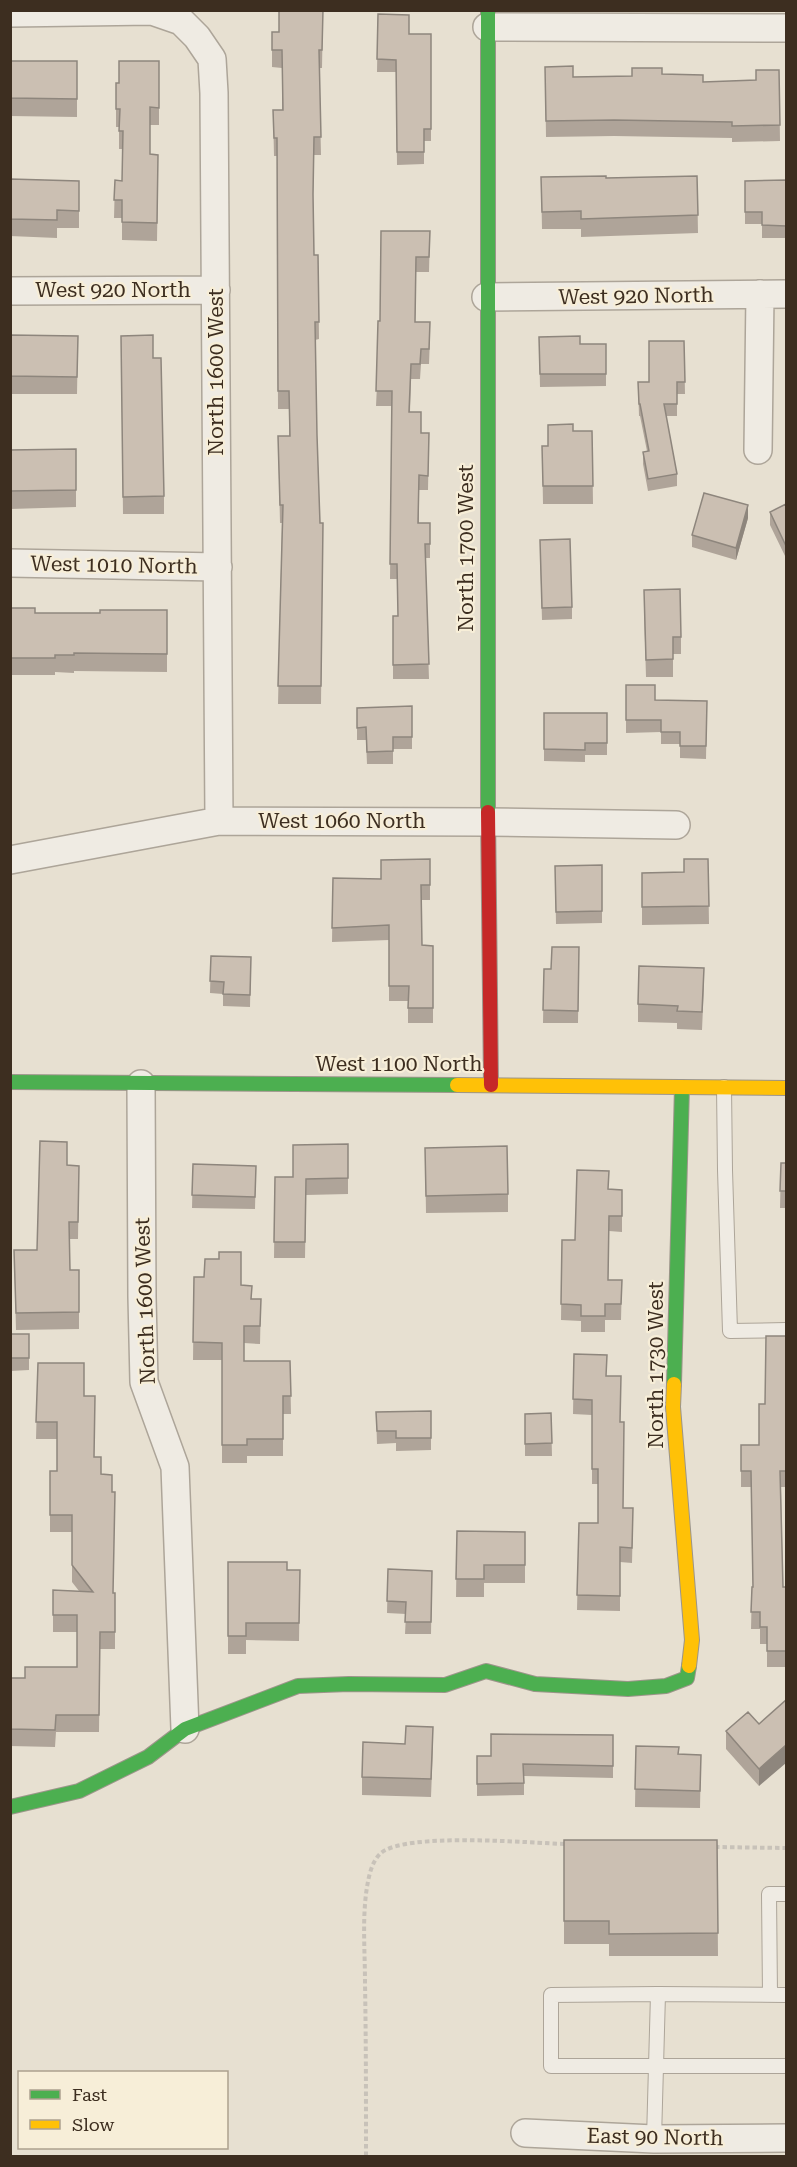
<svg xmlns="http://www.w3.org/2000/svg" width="797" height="2167" font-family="'Roboto Serif',serif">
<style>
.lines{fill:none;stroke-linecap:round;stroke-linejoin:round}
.lane-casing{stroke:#ada599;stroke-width:16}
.street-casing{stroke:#ada599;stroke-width:30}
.fast-casing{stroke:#9c958a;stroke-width:16}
.slow-casing{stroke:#9c958a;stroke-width:16}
.jam-casing{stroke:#9c958a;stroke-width:16}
.path{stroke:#c8c2b9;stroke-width:4;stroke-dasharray:4.5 3;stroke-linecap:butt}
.lane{stroke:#efebe3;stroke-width:14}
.street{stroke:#efebe3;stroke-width:27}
.fast{stroke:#4caf50;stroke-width:14}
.slow{stroke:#ffc107;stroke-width:14}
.jam{stroke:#c62828;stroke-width:14}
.wall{fill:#afa499}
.shaded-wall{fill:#8e867d}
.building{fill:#cbbfb2;stroke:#8e867d;stroke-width:1.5}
.labels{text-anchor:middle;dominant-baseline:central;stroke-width:4.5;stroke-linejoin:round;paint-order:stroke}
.street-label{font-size:21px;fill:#3d2e20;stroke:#f7eed8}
</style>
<rect width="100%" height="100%" fill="#e7e0d1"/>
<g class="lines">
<defs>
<path id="lane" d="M724,1087L725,1170L730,1331L786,1330
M658,1994L551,1995V2066H786
M770,1995L769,1894H786
M654,2139L658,1994L786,1995"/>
<path id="street" d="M10,13L152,11L181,21L197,37L212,59L214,93L219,821
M487,27L786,28
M10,291L216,290
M486,297L786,294
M758,450L760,294
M10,563L218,567
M10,860L219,821L488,822L676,825
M141,1084L142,1297L144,1382L175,1467L185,1729
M525,2133L654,2139L786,2138"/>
<path id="fast" d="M488,10V812
M10,1082L457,1085
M674,1384L682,1087
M10,1807L79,1791L148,1757L185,1729L298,1686L349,1684L445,1685L486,1671L535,1684L628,1689L666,1686L687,1678L689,1666"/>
<path id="slow" d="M457,1085L786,1088
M674,1384L673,1407L692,1640L689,1666"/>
<path id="jam" d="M488,812L491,1085"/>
</defs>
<use href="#lane" class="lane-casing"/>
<use href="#street" class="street-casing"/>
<use href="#fast" class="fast-casing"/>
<use href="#slow" class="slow-casing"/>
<use href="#jam" class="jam-casing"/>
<path class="path" d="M715,1847L786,1848
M366,2156C366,2099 366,2041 365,1983C365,1951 362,1918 367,1887C369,1875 372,1861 381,1853C406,1832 530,1843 566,1844"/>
<use href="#lane" class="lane"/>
<use href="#street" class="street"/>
<use href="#fast" class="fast"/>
<use href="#slow" class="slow"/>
<use href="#jam" class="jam"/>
</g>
<path class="wall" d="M323,10L322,68H319L321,155H314L313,200L314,255H318L319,339L315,340L317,435L320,523H323L321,704H278L282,523H280L278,436H289V409H278L277,156H274L273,110H282V68L272,67V32H279Z
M378,14L409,34H431V141H424V164L397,165L396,72H377Z
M10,61H77V117L10,116Z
M159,61V125H150V154L158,172L157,241L122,240V218H114L115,180L122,181V149H119V127H116V83H119Z
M545,67L573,77L632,76L662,74L703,82L756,80L779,70L780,141L732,142V138L614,136L546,137Z
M697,176L698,233L581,237V229H542L541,177L606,178Z
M10,179L79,181V228H57V238L10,236Z
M786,180V238H762V224H745V181Z
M430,231L429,272H416L415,322L430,337L429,364H421L420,379H411L410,412L421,433H429L428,490H419V523H430V558H425L429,679H393V616H398L397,579H390L392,406H376L380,321Z
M10,335L78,336L77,394H10Z
M121,336L153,358L164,496V514H123Z
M539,337L580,344H606V386L540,387Z
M684,341L685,394H677V416H666L677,474V486L648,491L643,464V452L647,451L640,416H639L638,382H649Z
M573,431H592L593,504H543L542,446H548Z
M76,449V507L10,509V450Z
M786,504V558L770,525V512Z
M748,518L736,560L692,547V535Z
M540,552L572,607V619L542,620Z
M10,608L35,613H100L167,610V672L74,671V673L55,672V675H10Z
M644,608L681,637V654H673V677H646Z
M626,685L655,700L707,701L706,759L680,758V744H661V732L626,733Z
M412,706V749H393V764H367L366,740H357V708Z
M544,713H607V755H585V762L544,761Z
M430,859V900H422V945L433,946V1023H408V1001H389V940L332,942L333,878L381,879Z
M708,859L709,924L642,925V873L684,872Z
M602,865V923L556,924L555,866Z
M579,947L578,1023H543L544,969H551Z
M211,956L251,957L250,1007L223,1006V994L210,993Z
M704,985L702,1030L677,1029V1023L638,1022V1004Z
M348,1144V1194L306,1195L305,1258H274L275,1177H293Z
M425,1148L508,1194V1212L426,1213Z
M781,1163H786V1208H780Z
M193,1164L256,1166L255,1209L192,1208Z
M67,1165L79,1166L78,1239H69L70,1270H79V1329L16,1330L14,1250H37Z
M609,1189L622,1190V1232L609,1231L608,1280H622L621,1320H605V1332H581V1321L561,1320L562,1240H575Z
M194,1277L241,1285L252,1299H261L260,1344L244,1343V1361H290L291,1414H283V1456H247V1463H222V1360H193Z
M10,1334H29V1370L10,1371Z
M786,1336V1487H781L783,1587H786V1667H767V1644H760V1629H751L752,1587H753L751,1487H741V1445H759L765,1404Z
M574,1354L606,1376L620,1422L623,1508L633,1523L632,1563L620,1562V1611L577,1610L579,1523H598V1484H592V1415L573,1414Z
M38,1363L84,1396L94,1457L101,1474L113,1593H115V1649H100L99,1732H56L55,1747L10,1746V1678H25L77,1667V1632H53V1590L79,1591L72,1582V1532H50V1471H57V1439H36Z
M431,1411V1450L396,1451V1443L377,1444L376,1412Z
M551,1413L552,1456H525V1414Z
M457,1531L525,1532V1583H484V1597H456Z
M228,1562L287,1570H300L299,1641L246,1640V1654H228Z
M388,1569L432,1571L431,1634H405L406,1614L387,1613Z
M786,1700L759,1786L726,1749V1731L759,1724Z
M613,1735V1778L524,1776V1795L477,1796V1756H491Z
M433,1745L431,1797L362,1795V1777Z
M636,1746L679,1754L701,1755L700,1808L635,1807Z
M564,1840H717L718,1956H609V1944H564Z"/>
<path class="shaded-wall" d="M748,505V518L736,560V548Z
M786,1745V1763L759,1786V1769Z"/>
<path class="building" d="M279,10H323L322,50H319L321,137H314L313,194L314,255H318L319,322H315L317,435L320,523H323L321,686H278L283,505H280L278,436H290L289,391H278L277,138H274L273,110H283L282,50H272V32H279Z
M378,14L409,15V34H431V129H424V152H397L396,60L377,59Z
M10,61H77V99L10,98Z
M119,61H159V108L150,107V154L158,155L157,223L122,222V200H114L115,180L122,181L123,131H119L120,109H116V83H119Z
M573,66V77L632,76V68H662V74L703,75V82L756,80V70H779L780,125L732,126V122L614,120L546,121L545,67Z
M606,176V178L697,176L698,215L581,219V211L542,212L541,177Z
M10,179L79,181V211L57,210V220L10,219Z
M786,180V226L762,225V212H745V181Z
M381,231H430L429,257H416L415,322H430L429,349H421L420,364H411L409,412H421V433H429L428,476L419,475L418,523H430V544H425L429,664L393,665V616H398L397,564H390L392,391H376L378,321H380Z
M10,335L78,336L77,377L10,376Z
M153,335V358H161L164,496L123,497L121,336Z
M580,336V344H606V374H540L539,337Z
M649,341H684L685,382H677V404H664L677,474L648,479L643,452L649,451L640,404H639L638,382H649Z
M573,424V431H592L593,486H543L542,446H548V425Z
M76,449V490L10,491V450Z
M704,493L748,505L736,548L692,535Z
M786,504V546L770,512Z
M570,539L572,607L542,608L540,540Z
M680,589L681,637H673V659L646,660L644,590Z
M10,608H35V613H100V610H167V654L74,653V655H55V658H10Z
M626,685H655V700L707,701L706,746H680V732H661V720H626Z
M412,706V737H393V751L367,752L366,727L357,728V708Z
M544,713H607V743H585V750L544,749Z
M430,859V885H421L422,945L433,946V1008H408L409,986H389V925L332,928L333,878L381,879V860Z
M684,859H708L709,906L642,907V873L684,872Z
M602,865V911L556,912L555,866Z
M552,947H579L578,1011L543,1010L544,969H551Z
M211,956L251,957L250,995L223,994L224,982L210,981Z
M639,966L704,968L702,1012L677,1011L678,1006L638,1004Z
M40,1141L67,1142V1165L79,1166L78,1222H69L70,1270H79V1312L16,1313L14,1250H37Z
M348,1144V1178L306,1179L305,1242H274L275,1177H293V1145Z
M507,1146L508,1194L426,1196L425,1148Z
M781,1163H786V1191H780Z
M193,1164L256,1166L255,1197L192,1195Z
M577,1170L609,1171L608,1189L622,1190V1216H609L608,1280H622L621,1304H605V1316H581V1305L561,1304L562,1240H575Z
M219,1252H241V1285L252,1286L251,1299H261L260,1326H244V1361H290L291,1396H283V1439H247V1445H222V1343L193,1342L194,1277H204L205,1259H219Z
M10,1334H29V1358H10Z
M766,1336H786V1471H780L783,1587H786V1651H767V1627H760V1612H751L752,1587H753L751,1471H741V1445H759V1404H765Z
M574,1354L607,1355L606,1376H621L620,1422H624L623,1508H633L632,1548L620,1547V1596L577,1595L579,1523H598V1469H592V1400L573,1399Z
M38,1363H84V1396H95L94,1457H101V1474L112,1475V1492H115L113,1593H115V1632H100L99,1715H56L55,1730L10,1729V1678H25V1667H77V1615H53V1590L93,1592L72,1565V1515H50V1471H57V1422H36Z
M431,1411V1438H396V1431H377L376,1412Z
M551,1413L552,1443L525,1444V1414Z
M457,1531L525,1532V1565H484V1579H456Z
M228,1562H287V1570H300L299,1623H246V1636H228Z
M388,1569L432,1571L431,1622H405L406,1602L387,1601Z
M786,1700V1745L759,1769L726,1731L748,1712L759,1724Z
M406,1726L433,1727L431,1779L362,1777L363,1742L405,1744Z
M491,1734L613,1735V1766L523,1764L524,1783L477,1784V1756H491Z
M636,1746L679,1747L678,1754L701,1755L700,1791L635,1789Z
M564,1840H717L718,1933L609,1934V1921H564Z"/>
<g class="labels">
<g class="street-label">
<text x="113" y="290">West 920 North</text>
<text transform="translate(636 296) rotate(-1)">West 920 North</text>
<text transform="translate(216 372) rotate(-90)">North 1600 West</text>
<text transform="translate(466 548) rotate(-90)">North 1700 West</text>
<text transform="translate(114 565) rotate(1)">West 1010 North</text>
<text x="342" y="821">West 1060 North</text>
<text x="399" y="1064">West 1100 North</text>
<text transform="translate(145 1301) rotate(-92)">North 1600 West</text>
<text transform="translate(656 1365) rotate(-90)">North 1730 West</text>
<text transform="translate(655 2137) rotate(1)">East 90 North</text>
</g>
</g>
<rect width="797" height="2167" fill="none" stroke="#3d2e20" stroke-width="24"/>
<rect x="18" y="2071" width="210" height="78" fill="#f7eed8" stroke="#ada18e" stroke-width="1.5"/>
<rect x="30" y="2090" width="30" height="9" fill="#4caf50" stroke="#ada18e" stroke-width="1.5"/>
<text x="72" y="2101" font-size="18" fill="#3d2e20">Fast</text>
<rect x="30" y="2120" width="30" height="9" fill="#ffc107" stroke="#ada18e" stroke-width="1.5"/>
<text x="72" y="2131" font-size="18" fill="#3d2e20">Slow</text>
</svg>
